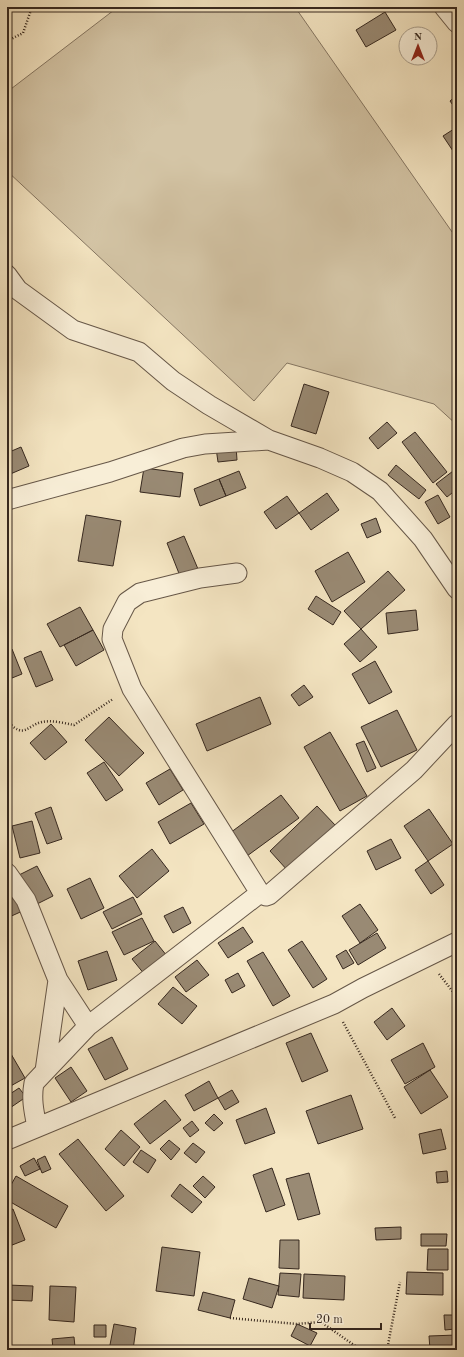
<svg xmlns="http://www.w3.org/2000/svg" width="464" height="1357" font-family="'Old Standard TT',serif">
<style>
.green{fill:#d4c5a6;stroke:#857662}
.building{fill:#998a74;stroke:#36281f}
.lines{fill:none;stroke-linecap:round;stroke-linejoin:round}
.minor-casing{stroke:#665748;stroke-width:21}
.path{stroke:#36281f;stroke-width:2.5;stroke-dasharray:1 2;stroke-linecap:butt}
.minor{stroke:#f8eed7;stroke-width:19}
</style>
<rect width="100%" height="100%" fill="#f4e5c2"/>
<filter id="stains"><feTurbulence type="fractalNoise" baseFrequency=".005" numOctaves="4"/><feColorMatrix values="0 0 0 0 .2 0 0 0 0 .09 0 0 0 0 .02 0 0 0 .5 -.17"/></filter>
<radialGradient id="worn" r=".72"><stop offset=".6" stop-color="#630" stop-opacity="0"/><stop offset="1" stop-color="#630" stop-opacity=".3"/></radialGradient>
<path class="green" d="M118,7H295L457,239V425L434,404L287,363L254,401L7,171V92Z"/>
<path class="building" d="M385,12L396,30L366,47L356,30Z
M457,95V111L450,101Z
M457,127V157L443,136Z
M304,384L329,392L316,434L291,426Z
M387,422L397,433L378,449L369,438Z
M415,432L447,472L433,483L402,442Z
M236,446L237,460L218,462L216,448Z
M21,447L29,466L8,475L7,472V453Z
M396,465L426,490L419,499L388,475Z
M144,468L183,473L180,497L140,492Z
M457,468V489L447,497L436,484Z
M239,471L246,488L226,496L219,479Z
M219,479L226,496L200,506L194,489Z
M327,493L339,510L311,530L299,513Z
M438,495L450,517L438,524L425,502Z
M287,496L299,513L276,529L264,512Z
M86,515L121,521L113,566L78,561Z
M376,518L381,532L367,538L361,524Z
M184,536L198,569L180,576L167,543Z
M348,552L365,582L332,602L315,571Z
M388,571L405,590L361,629L344,611Z
M316,596L341,612L333,625L308,609Z
M80,607L93,630L60,647L47,624Z
M416,610L418,630L388,634L386,613Z
M361,629L377,647L360,662L344,644Z
M93,630L104,650L76,666L64,645Z
M12,649L22,674L7,680V651Z
M41,651L53,680L36,687L24,658Z
M375,661L392,692L369,704L352,674Z
M304,685L313,697L299,706L291,695Z
M260,697L271,724L207,751L196,724Z
M397,710L417,750L381,767L361,727Z
M109,717L144,753L119,776L85,740Z
M51,724L67,742L45,760L30,743Z
M330,732L367,796L340,811L304,747Z
M364,741L376,768L367,772L356,744Z
M104,762L123,790L106,801L87,773Z
M170,769L183,790L159,805L146,783Z
M281,795L299,818L247,856L230,833Z
M191,803L204,824L170,844L158,822Z
M317,806L336,826L288,871L270,851Z
M51,807L62,839L47,844L35,813Z
M429,809L453,844L428,861L404,826Z
M7,820L11,849L7,850Z
M32,821L40,853L20,858L12,826Z
M391,839L401,858L376,870L367,851Z
M152,849L169,871L137,898L119,876Z
M428,861L444,885L431,894L415,870Z
M37,866L53,896L33,906L17,876Z
M90,878L104,908L81,919L67,889Z
M21,895L27,909L7,918V901Z
M133,897L142,914L112,929L103,912Z
M360,904L378,930L360,943L342,916Z
M183,907L191,923L173,933L164,916Z
M142,918L154,941L124,955L112,932Z
M243,927L253,942L228,958L218,943Z
M377,933L386,948L358,965L349,950Z
M155,941L167,956L145,975L132,959Z
M302,941L327,979L313,988L288,950Z
M346,950L354,963L343,969L336,956Z
M107,951L117,980L88,990L78,961Z
M263,952L290,996L273,1006L247,961Z
M197,960L209,975L186,992L175,977Z
M238,973L245,986L232,993L225,980Z
M173,987L197,1006L182,1024L158,1004Z
M392,1008L405,1026L387,1040L374,1022Z
M311,1033L328,1071L302,1082L286,1043Z
M112,1037L128,1069L105,1080L88,1049Z
M423,1043L435,1067L405,1084L391,1060Z
M7,1047L25,1078L7,1088Z
M71,1067L87,1091L71,1102L55,1078Z
M430,1070L448,1097L421,1114L404,1087Z
M209,1081L218,1098L194,1111L185,1095Z
M19,1088L26,1097L7,1110V1096Z
M232,1090L239,1102L225,1110L218,1098Z
M351,1095L363,1129L318,1144L306,1111Z
M165,1100L181,1120L150,1144L134,1124Z
M266,1108L275,1133L245,1144L236,1120Z
M214,1114L223,1123L214,1131L205,1123Z
M192,1121L199,1130L190,1137L183,1128Z
M441,1129L446,1149L423,1154L419,1134Z
M121,1130L140,1147L124,1166L105,1149Z
M78,1139L124,1196L106,1211L59,1154Z
M169,1140L180,1149L171,1160L160,1149Z
M193,1143L205,1152L196,1163L184,1153Z
M141,1150L156,1160L148,1173L133,1162Z
M45,1156L51,1169L42,1173L37,1160Z
M34,1158L40,1169L25,1176L20,1166Z
M272,1168L285,1205L266,1212L253,1175Z
M447,1171L448,1182L437,1183L436,1172Z
M309,1173L320,1214L298,1220L286,1179Z
M16,1176L68,1206L56,1228L7,1200V1192Z
M203,1176L215,1187L205,1198L193,1186Z
M180,1184L202,1202L192,1213L171,1196Z
M13,1209L25,1240L7,1247V1211Z
M401,1227V1239L376,1240L375,1228Z
M421,1234H447L446,1246H421Z
M280,1240H299V1269L279,1268Z
M162,1247L200,1252L194,1296L156,1291Z
M428,1249H448V1270H427Z
M407,1272L443,1273V1295L406,1294Z
M280,1273L301,1274L299,1297L278,1295Z
M304,1274L345,1276L344,1300L303,1298Z
M249,1278L279,1286L272,1308L243,1299Z
M7,1285L33,1286L32,1301L7,1300Z
M50,1286L76,1287L74,1322L49,1320Z
M203,1292L235,1300L230,1318L198,1310Z
M444,1315H454L455,1329L445,1330Z
M114,1324L136,1328L133,1350H109Z
M297,1324L317,1333L310,1346L291,1336Z
M94,1325H106V1337H94Z
M457,1335V1350H430L429,1336Z
M74,1337L75,1347L53,1349L52,1339Z"/>
<g class="lines">
<defs>
<path id="minor" d="M444,7L457,23
M7,275L18,290L73,330L139,352L173,381L209,405L269,440
M7,500L110,472L183,448L205,444L269,440L320,458L352,472L380,491L423,539L457,589
M237,573L200,578L140,593L127,602L113,629L112,639L132,689L260,893L266,896L269,895L414,770L457,724
M7,873L26,900L58,980L88,1026
M45,1071L58,980
M37,1127C34,1112 31,1099 34,1083L88,1026L260,893
M7,1140L334,1004L363,988L457,942"/>
</defs>
<use href="#minor" class="minor-casing"/>
<path class="path" d="M7,41L23,33L32,7
M7,721C25,740 27,725 42,722C52,720 64,723 74,725L113,699
M439,974L457,997
M343,1022L395,1118
M230,1318L297,1324L321,1322L361,1350
M387,1350L400,1282"/>
<use href="#minor" class="minor"/>
</g>
<rect width="464" height="1357" fill="none" stroke="#f4e5c2" stroke-width="24"/>
<rect x="8" y="8" width="448" height="1341" fill="none" stroke="#36281f" stroke-width="2"/>
<rect x="12" y="12" width="440" height="1333" fill="none" stroke="#36281f"/>
<g transform="translate(418 46)"><circle r="19" fill="#f8eed7" stroke="#aa9f8d"/>
<path d="M0-3L7 15L0 10L-7 15Z" fill="#8f2418"/>
<text y="-6" font-size="11" font-weight="bold" text-anchor="middle" fill="#36281f">N</text>
</g>
<path d="M310 1323v6h71v-6" fill="none" stroke="#36281f" stroke-width="2"/>
<text x="316" y="1323" font-size="12" fill="#36281f" stroke="#f8eed7" stroke-width="3" paint-order="stroke">20 m</text>
<rect width="100%" height="100%" filter="url(#stains)"/>
<rect width="100%" height="100%" fill="url(#worn)"/>
</svg>
